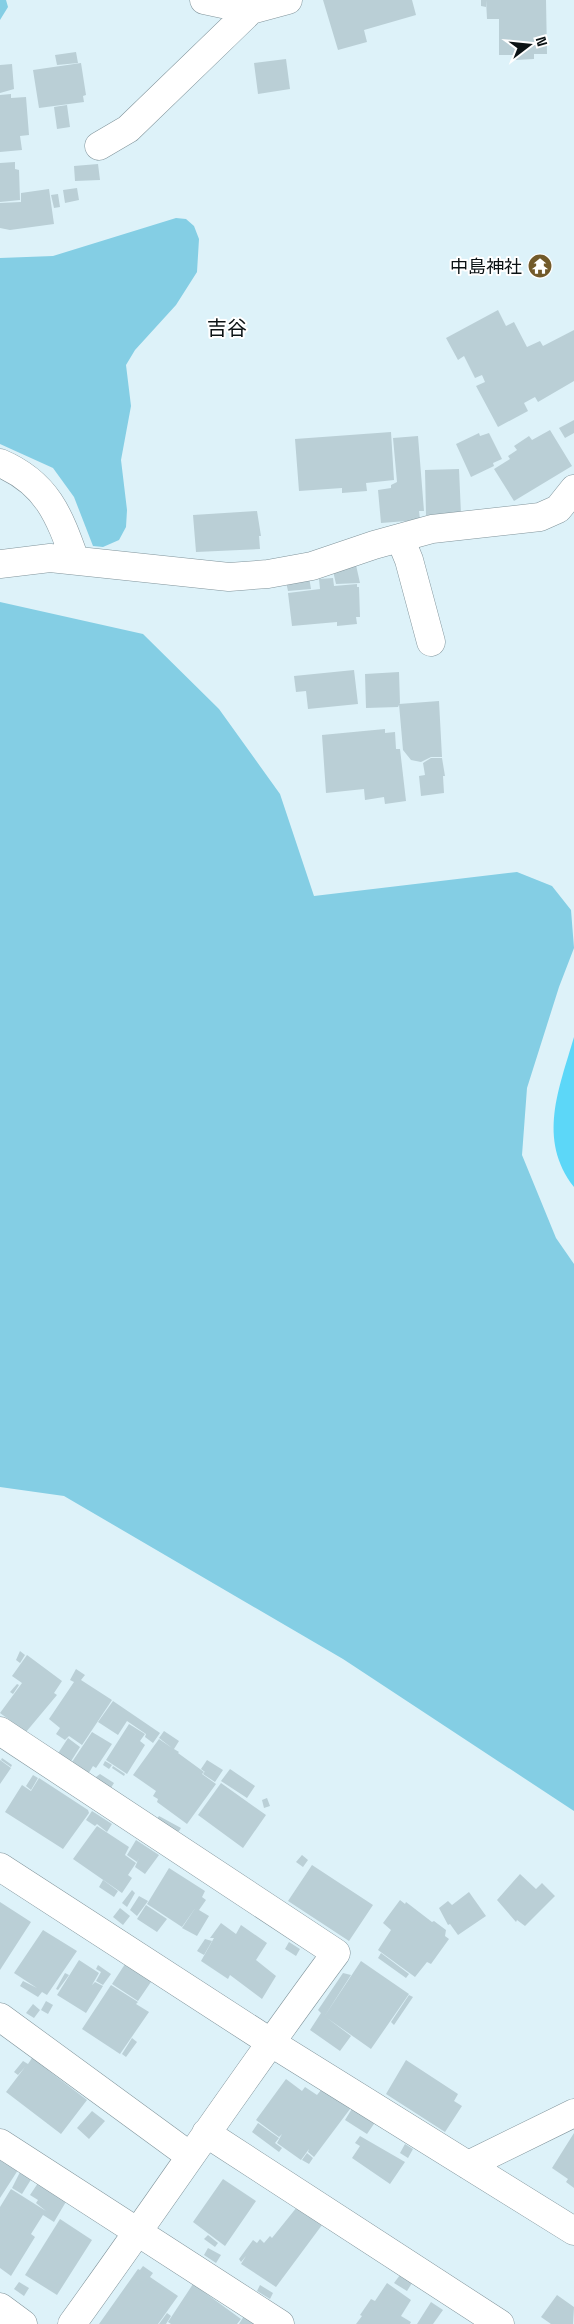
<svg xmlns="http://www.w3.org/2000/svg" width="574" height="2324" font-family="'Space Grotesk','Noto Sans JP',sans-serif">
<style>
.green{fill:#84cee4}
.water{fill:#5cd7f8}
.building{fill:#bacfd6}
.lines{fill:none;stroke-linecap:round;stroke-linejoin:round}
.minor-casing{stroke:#81949b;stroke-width:29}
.minor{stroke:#fff;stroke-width:28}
.labels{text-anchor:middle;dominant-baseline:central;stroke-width:4;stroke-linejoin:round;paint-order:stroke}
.poi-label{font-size:18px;fill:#0c1315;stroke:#fff;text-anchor:end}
.quarter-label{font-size:20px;fill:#0c1315;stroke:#fff}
</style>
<rect width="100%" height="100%" fill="#ddf2f9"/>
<path class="green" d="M0,0H6L8,7L0,20Z
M176,218L186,219L194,226L199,239L197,272L176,305L135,350L126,365L131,406L121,460L127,510L126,527L119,540L103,547L93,546L74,497L53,468L0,444V258L53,256Z
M0,602L143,634L219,709L280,794L314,896L517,872L552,886L571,910L574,948L559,987L527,1088L522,1155L556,1238L574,1264V1811L343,1659L64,1496L0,1487Z"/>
<path class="water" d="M574,1037V1187C537,1139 559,1089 574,1037Z"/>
<path class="building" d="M323,0H412L416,15L364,30L367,42L338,50Z
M481,0H486V7L481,6Z
M486,0H546L547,54H534V59L516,60L517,55H499V19H487Z
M76,52L78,63L57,65L55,55Z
M286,59L290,89L258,94L254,63Z
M81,63L86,95L83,96L84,102L39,108L33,70Z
M12,64L14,89L0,93V65Z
M11,94V98L26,97L29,135L20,136L22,150L0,152V95Z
M67,105L70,127L57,129L54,107Z
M15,162V169L19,170L20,200L0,202V163Z
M98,164L100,180L75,181L74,166Z
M77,188L79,200L65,203L63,190Z
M49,189L54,224L10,230L0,228V203L21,202V193Z
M58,194L60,207L54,208L51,195Z
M533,256L551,262L546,276L528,270Z
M498,310L506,326L514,322L527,347L540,341L543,346L574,330V381L538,402L535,397L524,403L528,411L498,427L476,386L485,382L482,375L475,378L464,356L458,360L446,338Z
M574,420V433L565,438L559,428Z
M550,430L572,466L514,501L494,469L510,459L508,456L517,450L514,446L529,436L532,440Z
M391,432L394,480L366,483L367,491L342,493V488L299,491L295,439Z
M479,433L480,436L489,433L502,459L493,463L494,466L471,477L456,444Z
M418,436L424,511H419L420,520L381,523L378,490L391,488V485L397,482L393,438Z
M459,469L461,514L426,515L425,470Z
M257,511L261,536H259L260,549L196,552L193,515Z
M356,565L360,583L336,584L333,571Z
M309,577L311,589L288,591L286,582Z
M333,578L334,586L357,584V587H359L360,617H356L357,624L337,626V622L292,626L288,593L320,589L319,579Z
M354,670L358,704L308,709L306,691L296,692L294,676Z
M399,672L400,703L398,707L366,708L365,674Z
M439,701L442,757H431L421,762L411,760L403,750L399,704Z
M385,729V733L395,732L396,749H400L406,801L385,804L384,797L365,800L364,789L326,793L322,735Z
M431,758H442L445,776H443L444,793L421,796L419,776L425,775L423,763Z
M20,1651L25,1655L20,1663L16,1660Z
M27,1655L62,1681L54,1693L57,1695L26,1732L0,1713L22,1683L12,1676Z
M76,1669L85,1675L81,1680L112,1700L82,1745L69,1736L65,1740L56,1734L60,1728L49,1719L74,1682L70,1680Z
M17,1684L19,1685L13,1694L10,1692Z
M113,1701L160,1733L153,1743L145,1737L146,1734L127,1721L118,1735L98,1722Z
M129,1724L145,1734L140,1741L145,1745L127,1774L106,1760Z
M164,1731L179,1741L174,1749L179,1752L178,1753L204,1772L202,1774L216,1784L187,1824L157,1802L158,1799L153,1796L156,1791L133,1775L159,1739L172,1748L159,1738Z
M92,1732L112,1744L96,1768L93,1766L87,1776L70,1765Z
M68,1738L80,1747L68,1766L55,1758Z
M2,1758L12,1765L11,1767L1,1760Z
M0,1760L11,1768L0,1784Z
M207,1760L223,1770L215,1782L203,1774L206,1770L205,1772L201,1769Z
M105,1761L112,1765L109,1769L103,1765Z
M113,1766L125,1774L124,1776L112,1768Z
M230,1769L255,1786L247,1798L221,1781Z
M100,1774L114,1783L109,1791L92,1780Z
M33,1775L38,1778L31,1790L26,1786Z
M39,1778L88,1810L89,1813L63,1849L5,1812L22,1785L31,1791Z
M221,1783L266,1815L243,1848L198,1815Z
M267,1798L270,1806L264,1808L262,1800Z
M92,1811L112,1824L107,1832L97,1824L95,1826L86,1820Z
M159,1816L181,1828L179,1831L175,1832L156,1820Z
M97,1826L129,1847L125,1855L136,1863L128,1875L132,1878L122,1893L73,1859Z
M136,1840L159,1855L145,1874L135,1867L139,1858L137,1862L127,1855Z
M302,1855L308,1860L303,1867L296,1862Z
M312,1865L373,1905L349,1941L288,1901Z
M169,1868L205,1891L202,1897L206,1900L199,1910L209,1916L197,1936L182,1928L196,1907L182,1927L147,1904Z
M520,1874L536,1889L542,1883L555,1896L525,1926L517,1920L516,1922L497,1900Z
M103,1880L118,1891L114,1897L99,1887Z
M132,1890L135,1893L127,1907L122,1903Z
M469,1892L486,1916L458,1935L450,1924L448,1925L439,1908L448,1901L452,1905Z
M139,1896L148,1901L137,1916L130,1910Z
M400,1900L405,1904L406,1902L432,1922L434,1921L446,1930L445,1936L449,1939L431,1964L427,1962L415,1977L378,1950L391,1930L383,1923Z
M0,1902L31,1922L0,1970Z
M146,1905L167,1919L157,1932L137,1919Z
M120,1908L130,1916L123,1925L113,1917Z
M221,1923L236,1934L241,1925L267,1943L256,1960L276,1976L262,1999L230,1975L228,1979L201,1961L214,1938H210Z
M43,1930L77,1951L47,1995L42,1992L38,1997L20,1986L23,1981L37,1988L14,1973Z
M205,1939L212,1941L204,1955L197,1951Z
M289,1942L300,1949L296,1956L285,1949Z
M381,1953L409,1974L406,1978L378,1958Z
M79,1960L99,1973L92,1985L95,1982L103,1986L86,2013L57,1995Z
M127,1961L153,1979L138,2001L112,1984Z
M361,1961L409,1994L371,2049L327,2018L351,2036L340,2051L310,2030L321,2013L318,2010L343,1973L351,1975L324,2017Z
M98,1965L111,1974L103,1985L96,1981L101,1972L96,1969Z
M65,1973L69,1975L58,1990L56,1989Z
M111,1985L138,2002L136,2004L149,2012L120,2054L82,2029Z
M409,1995L413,1997L394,2025L391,2022Z
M46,2001L53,2005L48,2014L41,2010Z
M33,2004L40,2010L34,2018L26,2013Z
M132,2038L137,2042L126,2057L122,2054Z
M32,2058L87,2100L61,2134L6,2092L25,2067L18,2075L14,2072L23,2061L28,2064Z
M406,2060L458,2094L454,2101L462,2106L445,2132L386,2094Z
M286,2079L302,2091L305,2087L317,2095L325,2085L353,2105L314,2157L308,2152L309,2149L301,2160L277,2143L282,2134L279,2137L256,2120Z
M353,2107L376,2121L367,2134L345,2120Z
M92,2111L105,2121L89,2139L77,2128Z
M258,2123L279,2138L275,2143L282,2148L279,2152L252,2132Z
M574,2133V2188L566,2182L568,2179L552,2168Z
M360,2136L405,2162L390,2184L352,2158L360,2146L355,2143Z
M405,2144L413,2149L408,2158L400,2153Z
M307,2153L313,2158L309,2164L302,2160Z
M0,2159L18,2170L0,2198Z
M20,2172L32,2178L22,2194L12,2188Z
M223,2179L256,2201L225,2246L193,2222Z
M38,2183L67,2200L54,2222L43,2215L31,2234L35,2237L11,2276L0,2268V2207L11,2189L46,2211L36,2203L38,2200L30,2195Z
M297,2207L322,2225L276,2287L241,2264L246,2256L241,2262L239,2259L253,2240L257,2243L260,2239L264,2243L270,2236L272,2238Z
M60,2219L92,2240L57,2295L25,2275Z
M208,2235L218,2243L215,2247L204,2239Z
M208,2248L221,2255L216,2263L204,2255Z
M143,2266L153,2273L150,2277L178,2296L158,2324H99L138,2269L140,2270Z
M400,2275L412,2283L407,2291L394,2283Z
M19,2282L29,2288L24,2296L14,2289Z
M387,2283L411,2300L401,2316L411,2322L410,2324H356L362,2316L360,2315L371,2299L375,2301Z
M193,2284L241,2319L237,2324H171L168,2322Z
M260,2285L273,2293L270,2299L257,2291Z
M557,2295L574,2307L573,2324H551L541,2317Z
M431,2302L443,2310L433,2324H417Z
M167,2313L171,2316L166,2324H159Z
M244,2316L256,2324H239Z"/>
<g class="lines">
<defs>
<path id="minor" d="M204,0L251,10L288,0
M99,146L128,129L251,10
M0,463C47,483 59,515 75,560
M400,538L409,560L431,642
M0,564L50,558L229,577L268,574L312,566L374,545L432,529L540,517L558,509L574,489
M0,1731L336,1953C245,2075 161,2201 72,2324
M0,1867L270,2042L574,2231
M0,2017L190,2156
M206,2133L500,2324
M0,2143L280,2324
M468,2165L574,2113
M0,2307L23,2324"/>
</defs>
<use href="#minor" class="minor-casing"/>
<use href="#minor" class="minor"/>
</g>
<defs>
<symbol id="temple-disc" viewBox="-11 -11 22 22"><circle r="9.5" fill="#725a2a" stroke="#fff"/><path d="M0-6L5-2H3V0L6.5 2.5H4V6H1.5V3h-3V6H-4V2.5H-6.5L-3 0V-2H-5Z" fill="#fff"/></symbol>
</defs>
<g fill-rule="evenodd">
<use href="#temple-disc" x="526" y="252" width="28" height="28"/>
</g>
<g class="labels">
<g class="poi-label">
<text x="522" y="266">中島神社</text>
</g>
<g class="quarter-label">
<text x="227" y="328">吉谷</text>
</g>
</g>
<g transform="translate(529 45) rotate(74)" stroke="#ffffff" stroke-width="4" paint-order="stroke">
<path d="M0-4L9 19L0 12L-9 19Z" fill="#0c1315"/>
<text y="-8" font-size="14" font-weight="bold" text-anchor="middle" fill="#0c1315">N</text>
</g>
</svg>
